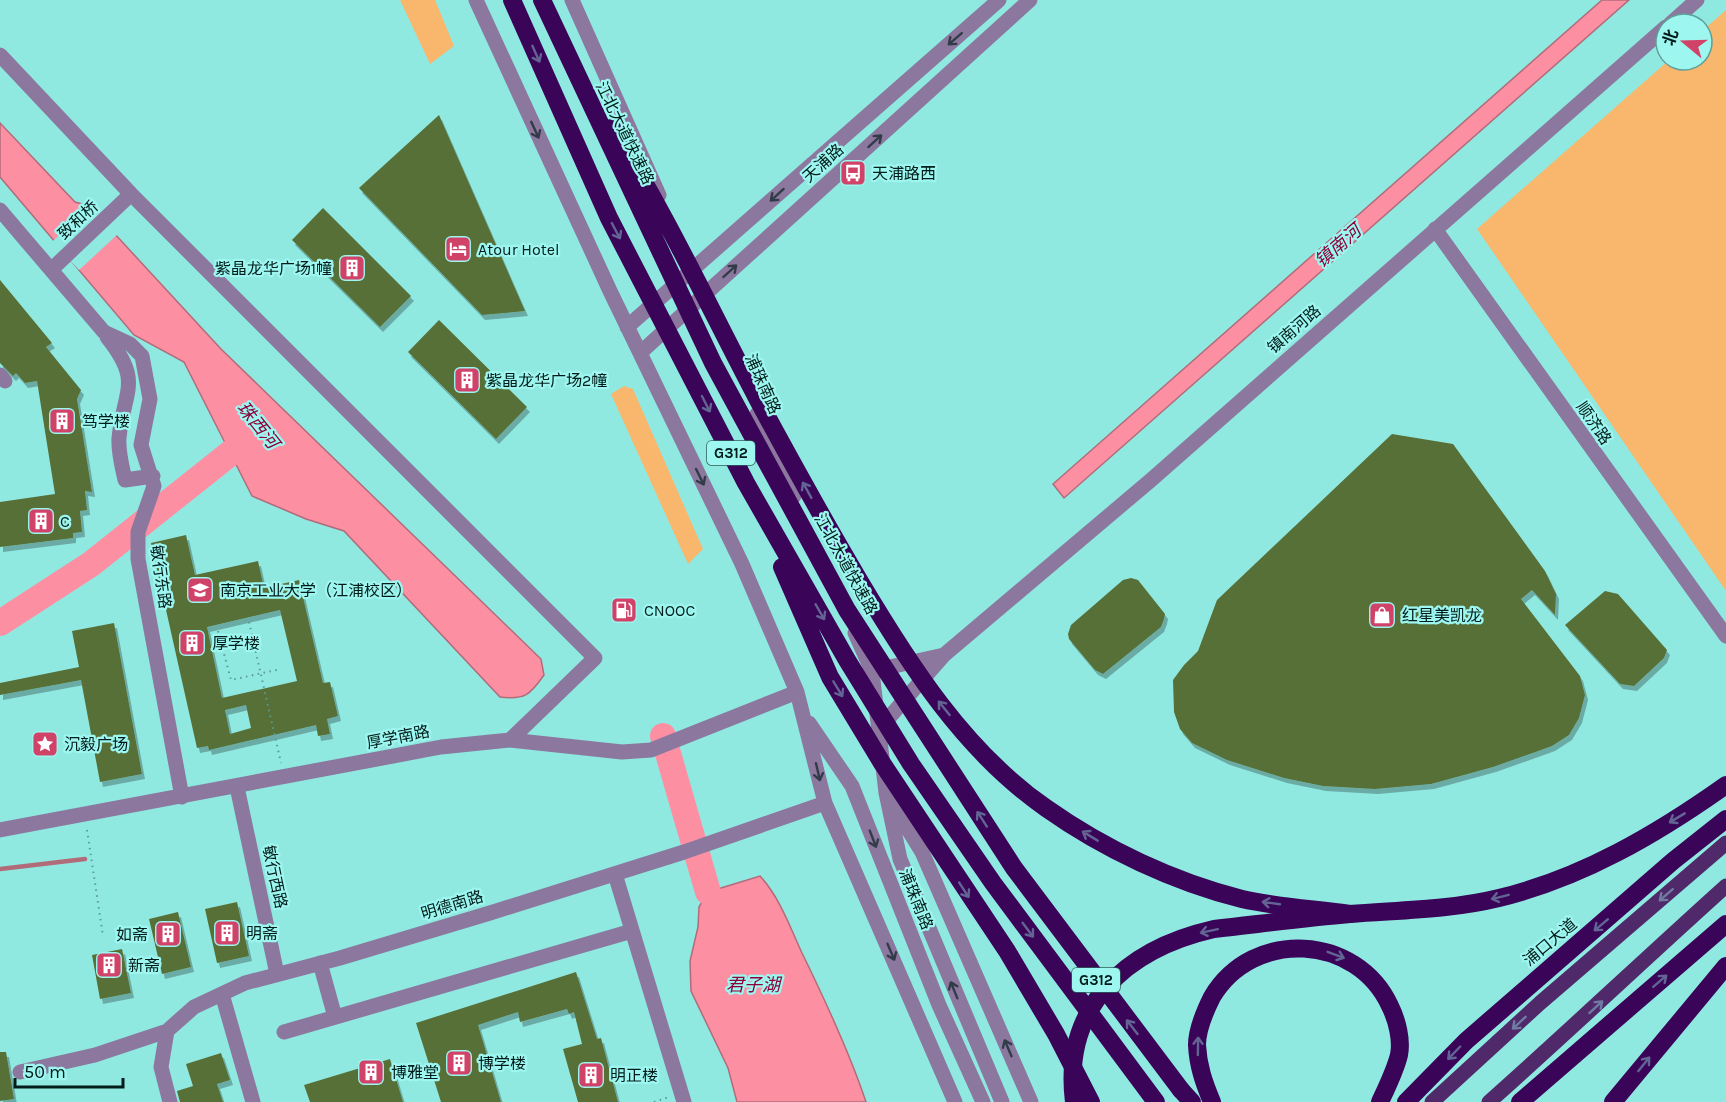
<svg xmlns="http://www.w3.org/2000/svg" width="1726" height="1102" font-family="Karla,'Noto Sans SC',sans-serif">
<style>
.green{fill:#f8b76d}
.water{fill:#fd8fa3;stroke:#b16c7a;stroke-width:1.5}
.pier{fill:#90e9e1}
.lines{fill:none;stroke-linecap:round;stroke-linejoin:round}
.stream{stroke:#b16c7a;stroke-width:4.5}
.river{stroke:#fd8fa3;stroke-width:26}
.building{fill:#577037;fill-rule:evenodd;filter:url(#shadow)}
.path{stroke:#5a9b96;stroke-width:2;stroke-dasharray:1.5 4.5;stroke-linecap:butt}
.minor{stroke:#8c789e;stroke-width:15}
.major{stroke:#50296b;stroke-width:15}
.highway{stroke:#3a0458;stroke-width:18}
.highway-bridge{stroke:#3a0458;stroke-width:18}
.oneway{stroke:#323c48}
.oneway2{stroke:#626594}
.oneway3{stroke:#6f7ba0}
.labels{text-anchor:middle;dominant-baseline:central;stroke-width:4.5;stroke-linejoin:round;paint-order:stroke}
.shield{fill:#9df6ef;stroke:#305d5a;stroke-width:1.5}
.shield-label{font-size:15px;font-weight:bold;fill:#011c1a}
.street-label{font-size:16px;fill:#011c1a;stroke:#9df6ef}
.poi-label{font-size:16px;fill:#011c1a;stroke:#9df6ef;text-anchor:start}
.water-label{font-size:18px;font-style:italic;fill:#8d0138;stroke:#9df6ef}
</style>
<defs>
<filter id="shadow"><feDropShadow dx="3" dy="5" stdDeviation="0" flood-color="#0004"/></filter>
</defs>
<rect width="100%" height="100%" fill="#90e9e1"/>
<path class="green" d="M400,0H435L454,46L430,64Z
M1726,10V591L1477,229L1669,60H1702V31Z
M624,386L633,389L703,549L688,564L611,394Z"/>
<path class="water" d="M1602,0H1629L1064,498L1053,484Z
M0,123L75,202L89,206L221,349L541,659L544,675C530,695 525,700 500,697L344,531L306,519L252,496L184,362L134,335L0,177Z
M760,876C780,898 790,927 802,953C826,1002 849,1051 866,1102H737L728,1068L691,991L690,961L698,927L699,907L708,892Z"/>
<path class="pier" d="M91,204L118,234L79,270L52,242Z"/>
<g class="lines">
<path class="stream" d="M0,869L85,859"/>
<path class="river" d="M0,623L91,564L257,432
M663,736L708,892"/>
</g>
<path class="building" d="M439,115L525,311L482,315L359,188Z
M323,208L411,296L380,327L292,240Z
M0,280L52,343L46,347L81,390L77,399L92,492L85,491L87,510L80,511L82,532L73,533V538L0,547V502L55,494L37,381L25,383L16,373L13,376L0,363Z
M439,320L527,407L496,439L408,352Z
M1392,434L1453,444L1545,571L1556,594L1555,615L1532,590L1521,599L1580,676L1585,695L1579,718L1569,735L1552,746L1493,767L1431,784L1375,789L1323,786L1284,778L1227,760L1192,743L1180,729L1174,712L1173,680L1184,665L1198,651L1217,600Z
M186,535L195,575L258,561L264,588L299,580L323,683L330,682L338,716L327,719L330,734L318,736L316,725L209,750L208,746L197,748L151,543ZM280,610L297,681L222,698L207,627ZM246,705L251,728L230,734L225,710Z
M1131,578L1138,580L1165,614L1164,619L1161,627L1103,674L1095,670L1069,639L1068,634L1071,625L1123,580Z
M1605,591L1618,594L1667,650L1664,658L1634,686L1620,684L1565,625Z
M114,623L142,774L100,782L81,680L0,695V683L79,667L72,631Z
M237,902L249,956L217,963L205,909Z
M178,912L191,967L162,974L149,919Z
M122,949L131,993L100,999L92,955Z
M576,972L597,1039L601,1038L618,1102H578L563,1049L582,1044L574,1012L569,1014L567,1009L520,1022L518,1012L478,1025L501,1102H441L416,1023Z
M0,1052H6L14,1099L0,1101Z
M221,1053L230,1080L217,1084L223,1102H180L177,1091L193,1086L186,1064Z
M390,1059L403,1102H310L304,1085Z"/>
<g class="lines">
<path class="path" d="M249,622L281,763
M218,631L231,680L281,669
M87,830L103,936
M654,1102L669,1097"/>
<path class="minor" d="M476,0L610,291L742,564L797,692L825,803L955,1102
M572,0L659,195
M1670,24L1697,0
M0,55L131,194L595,658L510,740
M0,210L104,332L130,344L142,356L150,399L141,445L154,486L138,532V559L182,797
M1435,229L1726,636
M52,269L131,194
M627,327L999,0
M107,337C143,382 124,389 119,438C118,452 122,466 125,480L153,476
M640,353L1030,0
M0,375L5,381
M757,414L794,496
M855,633L872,671L886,793L900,859L1002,1102
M876,670L944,655
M809,723L852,786L939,1005L983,1102
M879,729L944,655L1151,480L1666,27
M237,787L277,974
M892,803L922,852L1031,1102
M0,830L441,747L510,740L622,752L651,750L797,692
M615,874L684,1102
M320,963L335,1017
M222,994L253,1102
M284,1032L632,931
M20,1072L95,1055L167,1031
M170,1102L161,1067L167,1031L194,1007L245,983L340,958L490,913L684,852L825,803"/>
<path class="major" d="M1432,1102L1540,1003L1726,843
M1489,1102C1569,1031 1647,957 1726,886"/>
<path class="highway" d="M1181,1090L1192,1102
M1074,1102C1062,1006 1126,949 1214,929C1259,924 1304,918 1350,914C1400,910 1450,910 1499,898C1582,878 1657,834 1726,785
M1212,1102C1204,1083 1198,1066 1197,1045C1197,1029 1205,1011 1212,997C1253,928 1357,934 1390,1006C1397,1020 1402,1040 1399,1055C1395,1071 1387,1087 1380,1102
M1406,1102L1466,1041L1673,861L1726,819
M1520,1102L1726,924
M1613,1102L1726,966"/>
<path class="highway-bridge" d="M512,0L609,218L746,483L847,660L911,764L993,883L1156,1102
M542,0L713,363L847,610L1014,868L1181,1090
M612,128C667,216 710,309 758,400C791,461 824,521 859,580C909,664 964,751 1046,808C1104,849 1174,882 1242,899C1277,907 1315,909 1350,914
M782,567L830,677L882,763L1007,951L1056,1034L1091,1102"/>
</g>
<defs><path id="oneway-shaft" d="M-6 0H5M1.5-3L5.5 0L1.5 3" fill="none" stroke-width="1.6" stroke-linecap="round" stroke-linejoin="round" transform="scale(1.5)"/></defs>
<g class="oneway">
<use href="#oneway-shaft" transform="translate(955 39) rotate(139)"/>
<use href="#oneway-shaft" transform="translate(535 130) rotate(65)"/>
<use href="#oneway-shaft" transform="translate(875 141) rotate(-42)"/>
<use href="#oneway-shaft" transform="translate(777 195) rotate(138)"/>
<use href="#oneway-shaft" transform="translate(730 271) rotate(-42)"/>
<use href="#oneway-shaft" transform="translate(700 477) rotate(64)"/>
<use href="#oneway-shaft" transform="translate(818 772) rotate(77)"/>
<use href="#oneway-shaft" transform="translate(873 839) rotate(69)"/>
<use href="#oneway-shaft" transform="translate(891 952) rotate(67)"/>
<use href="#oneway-shaft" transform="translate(954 990) rotate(-112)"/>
<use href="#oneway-shaft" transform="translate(1008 1048) rotate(-113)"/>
</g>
<g class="oneway2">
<use href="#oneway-shaft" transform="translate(536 54) rotate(66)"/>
<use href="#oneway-shaft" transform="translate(616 231) rotate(62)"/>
<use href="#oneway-shaft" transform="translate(706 404) rotate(63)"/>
<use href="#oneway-shaft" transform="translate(807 490) rotate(-119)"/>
<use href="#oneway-shaft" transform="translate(820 612) rotate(60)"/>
<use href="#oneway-shaft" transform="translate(838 689) rotate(59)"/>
<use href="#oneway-shaft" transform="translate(944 708) rotate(-129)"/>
<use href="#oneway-shaft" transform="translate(1677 818) rotate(149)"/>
<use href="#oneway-shaft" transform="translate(982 819) rotate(-123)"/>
<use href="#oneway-shaft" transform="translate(1090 836) rotate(-149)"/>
<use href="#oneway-shaft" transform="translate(964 890) rotate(57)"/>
<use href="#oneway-shaft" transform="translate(1500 897) rotate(166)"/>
<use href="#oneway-shaft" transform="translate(1271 903) rotate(-172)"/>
<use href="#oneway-shaft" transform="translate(1601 925) rotate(140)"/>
<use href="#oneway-shaft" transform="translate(1028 930) rotate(53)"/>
<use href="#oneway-shaft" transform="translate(1209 931) rotate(168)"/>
<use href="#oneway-shaft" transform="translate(1336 955) rotate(21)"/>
<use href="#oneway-shaft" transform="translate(1660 981) rotate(-41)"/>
<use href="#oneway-shaft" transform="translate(1132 1027) rotate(-128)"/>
<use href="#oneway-shaft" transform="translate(1198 1046) rotate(-89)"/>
<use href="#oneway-shaft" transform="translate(1454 1053) rotate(134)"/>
<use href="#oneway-shaft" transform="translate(1644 1064) rotate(-51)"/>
</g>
<g class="oneway3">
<use href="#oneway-shaft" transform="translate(1666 895) rotate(139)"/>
<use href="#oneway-shaft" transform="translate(1596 1007) rotate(-42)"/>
<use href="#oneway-shaft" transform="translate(1519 1023) rotate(137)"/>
</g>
<defs>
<symbol id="bus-square" viewBox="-11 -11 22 22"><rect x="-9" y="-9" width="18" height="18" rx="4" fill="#d14268" stroke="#9df6ef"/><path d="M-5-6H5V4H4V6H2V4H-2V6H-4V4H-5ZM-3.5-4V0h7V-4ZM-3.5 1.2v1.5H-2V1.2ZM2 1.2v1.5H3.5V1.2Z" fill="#fff"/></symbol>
<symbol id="hotel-square" viewBox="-11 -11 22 22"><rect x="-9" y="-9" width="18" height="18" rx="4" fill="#d14268" stroke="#9df6ef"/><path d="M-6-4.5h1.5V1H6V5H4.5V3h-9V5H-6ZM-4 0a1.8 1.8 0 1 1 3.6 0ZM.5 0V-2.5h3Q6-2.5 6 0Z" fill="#fff"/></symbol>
<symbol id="building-square" viewBox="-11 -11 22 22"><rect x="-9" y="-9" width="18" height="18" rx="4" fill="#d14268" stroke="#9df6ef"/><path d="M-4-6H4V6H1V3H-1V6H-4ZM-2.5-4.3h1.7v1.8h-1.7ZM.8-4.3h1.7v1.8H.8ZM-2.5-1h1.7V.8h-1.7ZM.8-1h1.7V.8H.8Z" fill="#fff"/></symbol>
<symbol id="university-square" viewBox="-11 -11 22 22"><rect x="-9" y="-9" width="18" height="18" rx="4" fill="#d14268" stroke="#9df6ef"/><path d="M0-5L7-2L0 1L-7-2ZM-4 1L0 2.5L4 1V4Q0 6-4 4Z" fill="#fff"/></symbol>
<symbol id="fuel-square" viewBox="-11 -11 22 22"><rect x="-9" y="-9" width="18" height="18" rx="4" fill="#d14268" stroke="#9df6ef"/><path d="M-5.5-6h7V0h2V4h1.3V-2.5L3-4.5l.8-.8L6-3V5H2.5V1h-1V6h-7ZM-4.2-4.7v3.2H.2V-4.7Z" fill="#fff"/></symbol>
<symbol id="shop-square" viewBox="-11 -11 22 22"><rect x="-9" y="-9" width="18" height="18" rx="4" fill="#d14268" stroke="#9df6ef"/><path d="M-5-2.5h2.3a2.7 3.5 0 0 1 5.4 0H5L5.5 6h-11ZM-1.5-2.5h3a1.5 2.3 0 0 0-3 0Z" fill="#fff"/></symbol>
<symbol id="sight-square" viewBox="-11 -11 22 22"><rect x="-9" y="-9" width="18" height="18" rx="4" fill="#d14268" stroke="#9df6ef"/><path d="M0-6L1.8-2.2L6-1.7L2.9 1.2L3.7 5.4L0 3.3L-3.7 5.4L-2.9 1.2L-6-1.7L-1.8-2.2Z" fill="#fff"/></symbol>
</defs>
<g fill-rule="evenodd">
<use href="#bus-square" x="838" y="158" width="30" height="30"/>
<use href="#hotel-square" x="443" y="234" width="30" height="30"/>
<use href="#building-square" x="337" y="253" width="30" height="30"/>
<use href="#building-square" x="452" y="365" width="30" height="30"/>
<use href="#building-square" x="47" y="406" width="30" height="30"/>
<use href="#building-square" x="26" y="506" width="30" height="30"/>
<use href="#university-square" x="185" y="575" width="30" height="30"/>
<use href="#fuel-square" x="609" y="595" width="30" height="30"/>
<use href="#shop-square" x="1367" y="600" width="30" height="30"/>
<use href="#building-square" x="177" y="628" width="30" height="30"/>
<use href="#sight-square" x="30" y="729" width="30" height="30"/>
<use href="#building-square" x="212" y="918" width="30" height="30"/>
<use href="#building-square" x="153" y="919" width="30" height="30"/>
<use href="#building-square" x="94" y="950" width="30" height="30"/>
<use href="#building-square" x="444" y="1048" width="30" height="30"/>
<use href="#building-square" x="356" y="1057" width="30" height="30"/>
<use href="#building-square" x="576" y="1060" width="30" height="30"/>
</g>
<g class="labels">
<g class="shield">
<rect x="707" y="441" width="48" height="24" rx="4.5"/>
<rect x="1072" y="968" width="48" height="24" rx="4.5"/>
</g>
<g class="shield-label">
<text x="731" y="453">G312</text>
<text x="1096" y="980">G312</text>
</g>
<g class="street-label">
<text transform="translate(625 133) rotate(64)">江北大道快速路</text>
<text transform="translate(823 163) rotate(-42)">天浦路</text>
<text transform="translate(78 220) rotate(-43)">致和桥</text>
<text transform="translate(1294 329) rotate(-41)">镇南河路</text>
<text transform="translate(763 384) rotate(66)">浦珠南路</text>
<text transform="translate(1594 423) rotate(55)">顺济路</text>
<text transform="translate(846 564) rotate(61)">江北大道快速路</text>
<text transform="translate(161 577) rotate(82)">敏行东路</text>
<text transform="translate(398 737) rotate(-11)">厚学南路</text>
<text transform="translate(275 877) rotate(78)">敏行西路</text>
<text transform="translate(916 899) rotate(68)">浦珠南路</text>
<text transform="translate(452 905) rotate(-17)">明德南路</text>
<text transform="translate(1550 942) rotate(-40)">浦口大道</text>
</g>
<g class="poi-label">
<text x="872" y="173">天浦路西</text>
<text x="478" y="249">Atour Hotel</text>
<text x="332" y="268" text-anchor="end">紫晶龙华广场1幢</text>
<text x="486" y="380">紫晶龙华广场2幢</text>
<text x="82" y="421">笃学楼</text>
<text x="60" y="521">C</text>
<text x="220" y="590">南京工业大学（江浦校区）</text>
<text x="644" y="610">CNOOC</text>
<text x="1402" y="615">红星美凯龙</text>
<text x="212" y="643">厚学楼</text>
<text x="64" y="744">沉毅广场</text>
<text x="246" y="933">明斋</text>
<text x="148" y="934" text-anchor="end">如斋</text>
<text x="128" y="965">新斋</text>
<text x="478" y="1063">博学楼</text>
<text x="391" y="1072">博雅堂</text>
<text x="610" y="1075">明正楼</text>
</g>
<g class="water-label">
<text transform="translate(1338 246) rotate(-41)">镇南河</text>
<text transform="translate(258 425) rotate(51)">珠西河</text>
<text x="753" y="985">君子湖</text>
</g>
</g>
<g transform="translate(1684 42) rotate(289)"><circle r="28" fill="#9df6ef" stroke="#5f9f9a" stroke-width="1.5"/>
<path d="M0-4.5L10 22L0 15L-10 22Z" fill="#d14268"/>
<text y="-9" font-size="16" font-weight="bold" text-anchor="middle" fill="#011c1a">北</text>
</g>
<path d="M15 1078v9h108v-9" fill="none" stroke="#011c1a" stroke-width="3"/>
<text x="24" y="1078" font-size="18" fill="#011c1a" stroke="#9df6ef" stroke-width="4.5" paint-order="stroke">50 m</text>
</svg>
